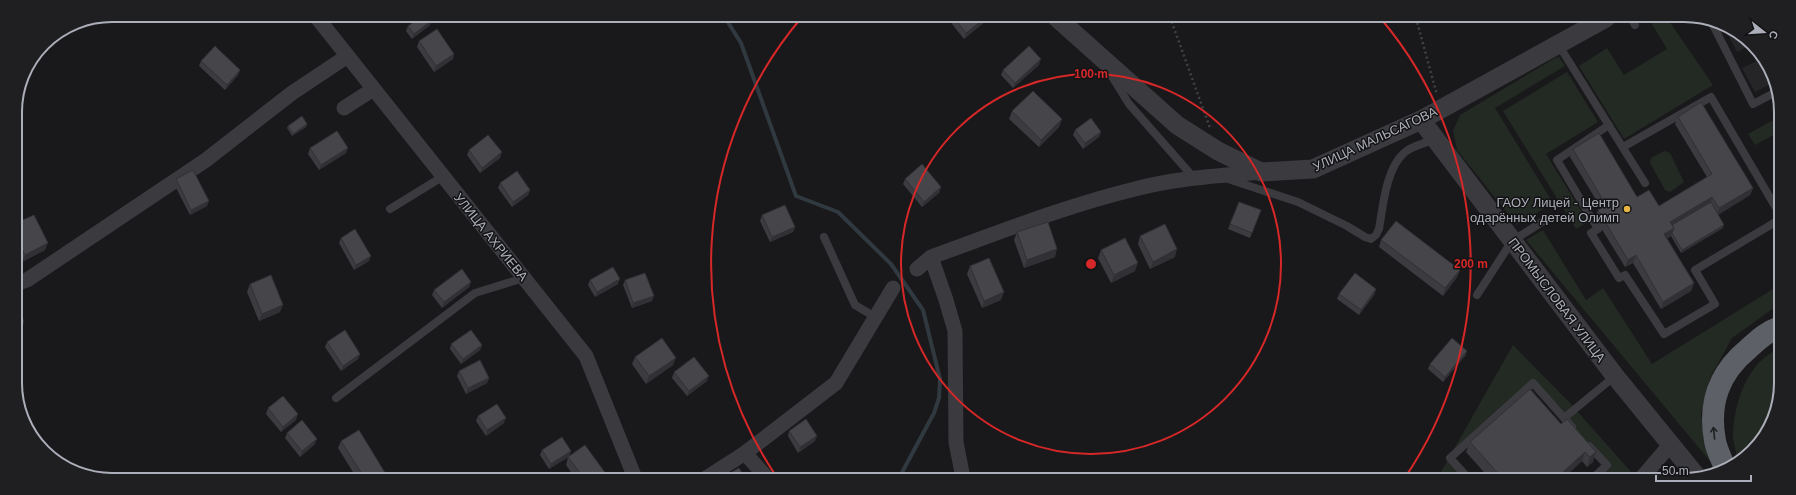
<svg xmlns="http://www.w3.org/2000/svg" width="1796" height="495" font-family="Helvetica,sans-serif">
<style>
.built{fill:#252427}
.green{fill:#232a24}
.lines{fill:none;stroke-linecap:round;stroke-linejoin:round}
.stream{stroke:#313940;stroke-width:4}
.path{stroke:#404146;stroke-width:2.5;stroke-dasharray:2 3;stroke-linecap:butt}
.service{stroke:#3a3a3f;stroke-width:8}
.minor{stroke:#3a3a3f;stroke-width:15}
.tertiary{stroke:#3a3a3f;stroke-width:19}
.trunk{stroke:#5e6067;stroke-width:22}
.wall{fill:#3c3b40}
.shaded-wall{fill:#313034}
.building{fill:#46454a;stroke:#313034}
.oneway{stroke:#1e1f21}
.ring{fill:none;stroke:#d62828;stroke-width:2}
.poi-dot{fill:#e7b543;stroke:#131315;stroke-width:1.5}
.labels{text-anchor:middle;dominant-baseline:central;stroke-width:3;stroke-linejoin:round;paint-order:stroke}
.street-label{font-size:13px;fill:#acafb9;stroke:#131315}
.poi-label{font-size:13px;fill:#acafb9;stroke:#131315;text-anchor:end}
.rim{fill:none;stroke:#acafb9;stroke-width:2}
.centre{fill:#d62828;stroke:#131315;stroke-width:2}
.ring-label{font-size:12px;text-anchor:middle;font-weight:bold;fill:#d62828;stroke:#131315;stroke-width:3;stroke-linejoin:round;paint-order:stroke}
</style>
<rect width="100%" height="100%" fill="#19181a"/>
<path class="built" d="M1724,27L1753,44L1737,52Z
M1761,59L1773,83L1755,92L1742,68Z"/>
<path class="green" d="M1667,18L1713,85L1624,139L1579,66L1607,48L1624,75L1667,49L1649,19Z
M1559,57L1565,66L1495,108L1553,203L1517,225L1457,150L1453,131L1460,115L1555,58Z
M1567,72L1598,122L1546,154L1588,222L1576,229L1503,111Z
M1779,117V132L1755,145L1748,134Z
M1664,151L1670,153L1684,182L1670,192L1665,190L1650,163L1651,158Z
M1543,230L1586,300L1603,288L1652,364L1778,286V305L1732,338L1711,376L1701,413L1704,444L1714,466L1526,240Z
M1513,345L1573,406L1561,415L1533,383L1450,458L1469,479H1437Z
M1778,349V408L1748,456L1738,462C1737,453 1733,443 1733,435C1734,403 1747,363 1778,349Z
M1577,411L1632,473L1626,480H1591L1606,466L1567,421Z
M1669,465L1685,480H1656Z"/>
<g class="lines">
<path class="stream" d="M724,16L741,43L796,196L838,212L891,264L923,310L940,379L939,398L934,413L899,478"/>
<path class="path" d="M1170,17L1210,128
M1416,18L1437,95"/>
<path class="service" d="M1631,18L1635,25
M1710,19L1753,104L1778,91
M1558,44L1645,183
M1111,75L1129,104L1194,178
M1609,125L1557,160L1598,229L1591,233L1619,278L1625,275L1664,334L1715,304L1695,270L1779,220
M1623,147L1711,97L1779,213
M1225,178L1298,202L1347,226L1365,237L1371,239L1376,235L1379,229C1383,206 1386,169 1404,153C1411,146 1426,143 1435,139
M390,209L442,177
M824,237L855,305L875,317
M1477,295L1512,241L1542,222
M336,398L475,293L524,278
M1564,418L1615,376
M1589,446L1607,465L1591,480
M1469,479L1450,458L1533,383L1572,427"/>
<path class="minor" d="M315,15L586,356L635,478
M344,108L372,90
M931,257L946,300L955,331L956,442L963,478
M917,269L931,257C998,233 1065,206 1135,189C1176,178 1219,176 1261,172
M16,284L27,280L206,160L292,93L346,57
M745,453L767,478
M706,478L745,453L836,383L893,288
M1640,480L1670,445"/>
<path class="tertiary" d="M1056,17L1177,125L1218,151L1261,172L1313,169L1421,120L1606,18
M1421,120L1615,376L1698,478"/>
<path class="trunk" d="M1726,470C1722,460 1717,451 1715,441C1708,403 1719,373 1748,349C1758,340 1766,332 1778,328"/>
</g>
<path class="wall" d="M218,15H226L222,19Z
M956,17H988L987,20L964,39L952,24L954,18Z
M430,25L412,39L406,31L408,26Z
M419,41L454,54L453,59L434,72L417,47Z
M201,61L240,70L238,75L225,90L199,66Z
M1039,65L1013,88L1001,75L1003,70Z
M1012,111L1062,119L1059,127L1039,147L1009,119Z
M1678,117L1753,188L1750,195L1718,215L1723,228L1681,253L1671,236L1667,238L1694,283L1691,291L1661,309L1633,263L1625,267L1595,218L1598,210L1601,208L1570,157L1573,149L1637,197L1659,206L1707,177L1675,124Z
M307,124L306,127L292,136L287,128L288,126Z
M1075,130L1101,132L1099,137L1083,149L1073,135Z
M310,148L346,153L319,170L308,154Z
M469,150L500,158L480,173L467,155Z
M176,179L207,206L190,215L174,184Z
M905,179L941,187L939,193L922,207L903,184Z
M500,183L530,190L528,195L512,207L498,188Z
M1239,202L1261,210L1250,238L1228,229Z
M762,215L795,227L793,232L770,242L760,221Z
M16,223L45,250L22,262L16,251Z
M1017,232L1055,257L1024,268L1014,240Z
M1140,236L1175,257L1150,269L1138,244Z
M341,238L369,261L354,270L339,243Z
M1381,240L1460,270L1457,277L1443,296L1379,247Z
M1101,250L1135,271L1111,283L1098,258Z
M970,266L1001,300L982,308L967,274Z
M590,280L618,284L595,297L588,285Z
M625,280L652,301L632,308L623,285Z
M471,282L469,287L442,308L432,295L434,290Z
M250,284L280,312L259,321L247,292Z
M1376,289L1374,295L1359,315L1337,299L1339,294Z
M327,342L360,354L358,359L341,371L325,347Z
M451,344L482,345L480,350L461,364L450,349Z
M1467,351L1465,356L1443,382L1428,369L1430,364Z
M635,357L673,365L646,384L632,364Z
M459,371L489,378L487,383L466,394L457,376Z
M674,372L707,381L687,396L672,378Z
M268,408L296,420L281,432L266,414Z
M478,416L504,423L486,436L476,421Z
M1567,419L1593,462L1587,467L1582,461L1561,480L1490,479L1466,452L1470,442L1561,424Z
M789,431L815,441L798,453L788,436Z
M287,433L315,444L300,457L285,438Z
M341,441L387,477H356L338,448Z
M542,450L571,451L569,456L609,478H575L566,465L568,457L549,469L540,455Z"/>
<path class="shaded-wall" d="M986,17H988L987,20L964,39L966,33Z
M432,20L430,25L412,39L414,34Z
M454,54L453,59L434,72L436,66Z
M1041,59L1039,65L1013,88L1015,83Z
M240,70L238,75L225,90L227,85Z
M1062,119L1059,127L1039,147L1041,140Z
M307,124L306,127L292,136L293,134Z
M1101,132L1099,137L1083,149L1085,143Z
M348,148L346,153L319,170L321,165Z
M502,152L500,158L480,173L482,168Z
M941,187L939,193L922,207L924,202Z
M1753,188L1750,195L1716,216L1719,208Z
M530,190L528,195L512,207L513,202Z
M1712,197L1710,205L1669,229L1670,222Z
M209,201L207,206L190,215L191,210Z
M1724,225L1723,228L1681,253L1682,250Z
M795,227L793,232L770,242L772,237Z
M1674,228L1671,236L1662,242L1664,234Z
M48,243L45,250L22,262L25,255Z
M1057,249L1055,257L1024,268L1027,260Z
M1177,249L1175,257L1150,269L1153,262Z
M1636,255L1633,263L1625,267L1628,260Z
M371,256L369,261L354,270L356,265Z
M1138,263L1135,271L1111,283L1114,275Z
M1460,270L1457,277L1443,296L1445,288Z
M620,279L618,284L595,297L597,292Z
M471,282L469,287L442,308L444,302Z
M1694,283L1691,291L1661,309L1663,302Z
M1376,289L1374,295L1359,315L1361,310Z
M1004,292L1001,300L982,308L984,301Z
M654,296L652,301L632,308L633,303Z
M283,305L280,312L259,321L262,314Z
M24,321L23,326L16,330V326Z
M482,345L480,350L461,364L463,359Z
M1467,351L1465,356L1443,382L1445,377Z
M360,354L358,359L341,371L343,366Z
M676,358L673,365L646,384L649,376Z
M709,376L707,381L687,396L689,391Z
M489,378L487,383L466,394L468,388Z
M298,414L296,420L281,432L283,427Z
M506,418L504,423L486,436L487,430Z
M817,436L815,441L798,453L800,447Z
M317,439L315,444L300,457L302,451Z
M571,451L569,457L549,469L551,464Z
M1585,452L1582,461L1561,480H1554Z
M1596,452L1593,462L1587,467L1590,457Z"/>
<path class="building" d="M422,16H429L432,20L414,34L408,26Z
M956,17H986L966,33L954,18Z
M437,29L454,54L436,66L419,41Z
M215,46L240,70L227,85L201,61Z
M1029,46L1041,59L1015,83L1003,70Z
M1033,91L1062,119L1041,140L1012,111Z
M1701,102L1753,188L1719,208L1712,197L1670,222L1674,228L1664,234L1694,283L1663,302L1636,255L1628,260L1598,210L1606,205L1573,149L1599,133L1637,197L1649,190L1659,206L1712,174L1678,117Z
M302,116L307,124L293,134L288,126Z
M1091,118L1101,132L1085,143L1075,130Z
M337,131L348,148L321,165L310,148Z
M488,135L502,152L482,168L469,150Z
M922,164L941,187L924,202L905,179Z
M193,170L209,201L191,210L176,179Z
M517,171L530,190L513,202L500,183Z
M1239,202L1261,210L1252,233L1230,224Z
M1711,202L1724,225L1682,250L1672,233L1674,228L1672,225Z
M785,205L795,227L772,237L762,215Z
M34,215L48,243L25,255L16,237V223Z
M1396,221L1460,270L1445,288L1381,240Z
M1048,222L1057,249L1027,260L1017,232Z
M1165,224L1177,249L1153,262L1140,236Z
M355,229L371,256L356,265L341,238Z
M1125,238L1138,263L1114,275L1101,250Z
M989,258L1004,292L984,301L970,266Z
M613,267L620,279L597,292L590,280Z
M462,269L471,282L444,302L434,290Z
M645,273L654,296L633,303L625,280Z
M1355,273L1376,289L1361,310L1339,294Z
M271,275L283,305L262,314L250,284Z
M16,307L24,321L16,326Z
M345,330L360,354L343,366L327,342Z
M471,330L482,345L463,359L451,344Z
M662,338L676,358L649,376L635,357Z
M1452,338L1467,351L1445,377L1430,364Z
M694,357L709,376L689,391L674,372Z
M480,360L489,378L468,388L459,371Z
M1530,389L1561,424L1567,419L1596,452L1590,457L1585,452L1554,480L1503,479L1470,442Z
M283,396L298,414L283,427L268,408Z
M497,404L506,418L487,430L478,416Z
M806,419L817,436L800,447L789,431Z
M302,420L317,439L302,451L287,433Z
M359,430L387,476L386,477H364L341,441Z
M562,437L571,451L551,464L542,450Z
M585,445L609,478H584L568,457Z
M739,468L745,478H723V477Z"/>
<defs><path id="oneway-shaft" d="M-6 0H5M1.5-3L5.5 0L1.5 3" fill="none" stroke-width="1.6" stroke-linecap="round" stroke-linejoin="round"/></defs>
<use class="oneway" href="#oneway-shaft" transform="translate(1714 433) rotate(-96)"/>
<g class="ring">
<circle cx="1091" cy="264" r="190"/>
<path d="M776 476A380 380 0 0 1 802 17M1382 20A380 380 0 0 1 1404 479"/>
</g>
<circle class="poi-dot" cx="1627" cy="209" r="4"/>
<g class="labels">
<g class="street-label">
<text transform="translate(1375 139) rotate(-25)">УЛИЦА МАЛЬСАГОВА</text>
<text transform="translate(491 237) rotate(51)">УЛИЦА АХРИЕВА</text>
<text transform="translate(1557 300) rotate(53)">ПРОМЫСЛОВАЯ УЛИЦА</text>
</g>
<g class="poi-label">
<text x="1619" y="202">ГАОУ Лицей - Центр<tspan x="1619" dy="15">одарённых детей Олимп</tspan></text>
</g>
</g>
<path d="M0 0H1796V495H0ZM112 22H1684A90 90 0 0 1 1774 112V383A90 90 0 0 1 1684 473H112A90 90 0 0 1 22 383V112A90 90 0 0 1 112 22Z" fill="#1f1f22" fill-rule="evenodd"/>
<path class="rim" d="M112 22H1684A90 90 0 0 1 1774 112V383A90 90 0 0 1 1684 473H112A90 90 0 0 1 22 383V112A90 90 0 0 1 112 22Z"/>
<circle cx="1091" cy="264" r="6" class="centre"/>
<g class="ring-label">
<text x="1091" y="78">100 m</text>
<text x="1471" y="268">200 m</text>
</g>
<g transform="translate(1764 32) rotate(107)" stroke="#131315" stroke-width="3" paint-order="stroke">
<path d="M0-3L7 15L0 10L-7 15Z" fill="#acafb9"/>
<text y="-6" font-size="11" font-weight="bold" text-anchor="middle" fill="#acafb9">С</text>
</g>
<path d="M1656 475v6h95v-6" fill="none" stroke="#acafb9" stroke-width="2"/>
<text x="1662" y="475" font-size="12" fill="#acafb9" stroke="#131315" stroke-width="3" paint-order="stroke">50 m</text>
</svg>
